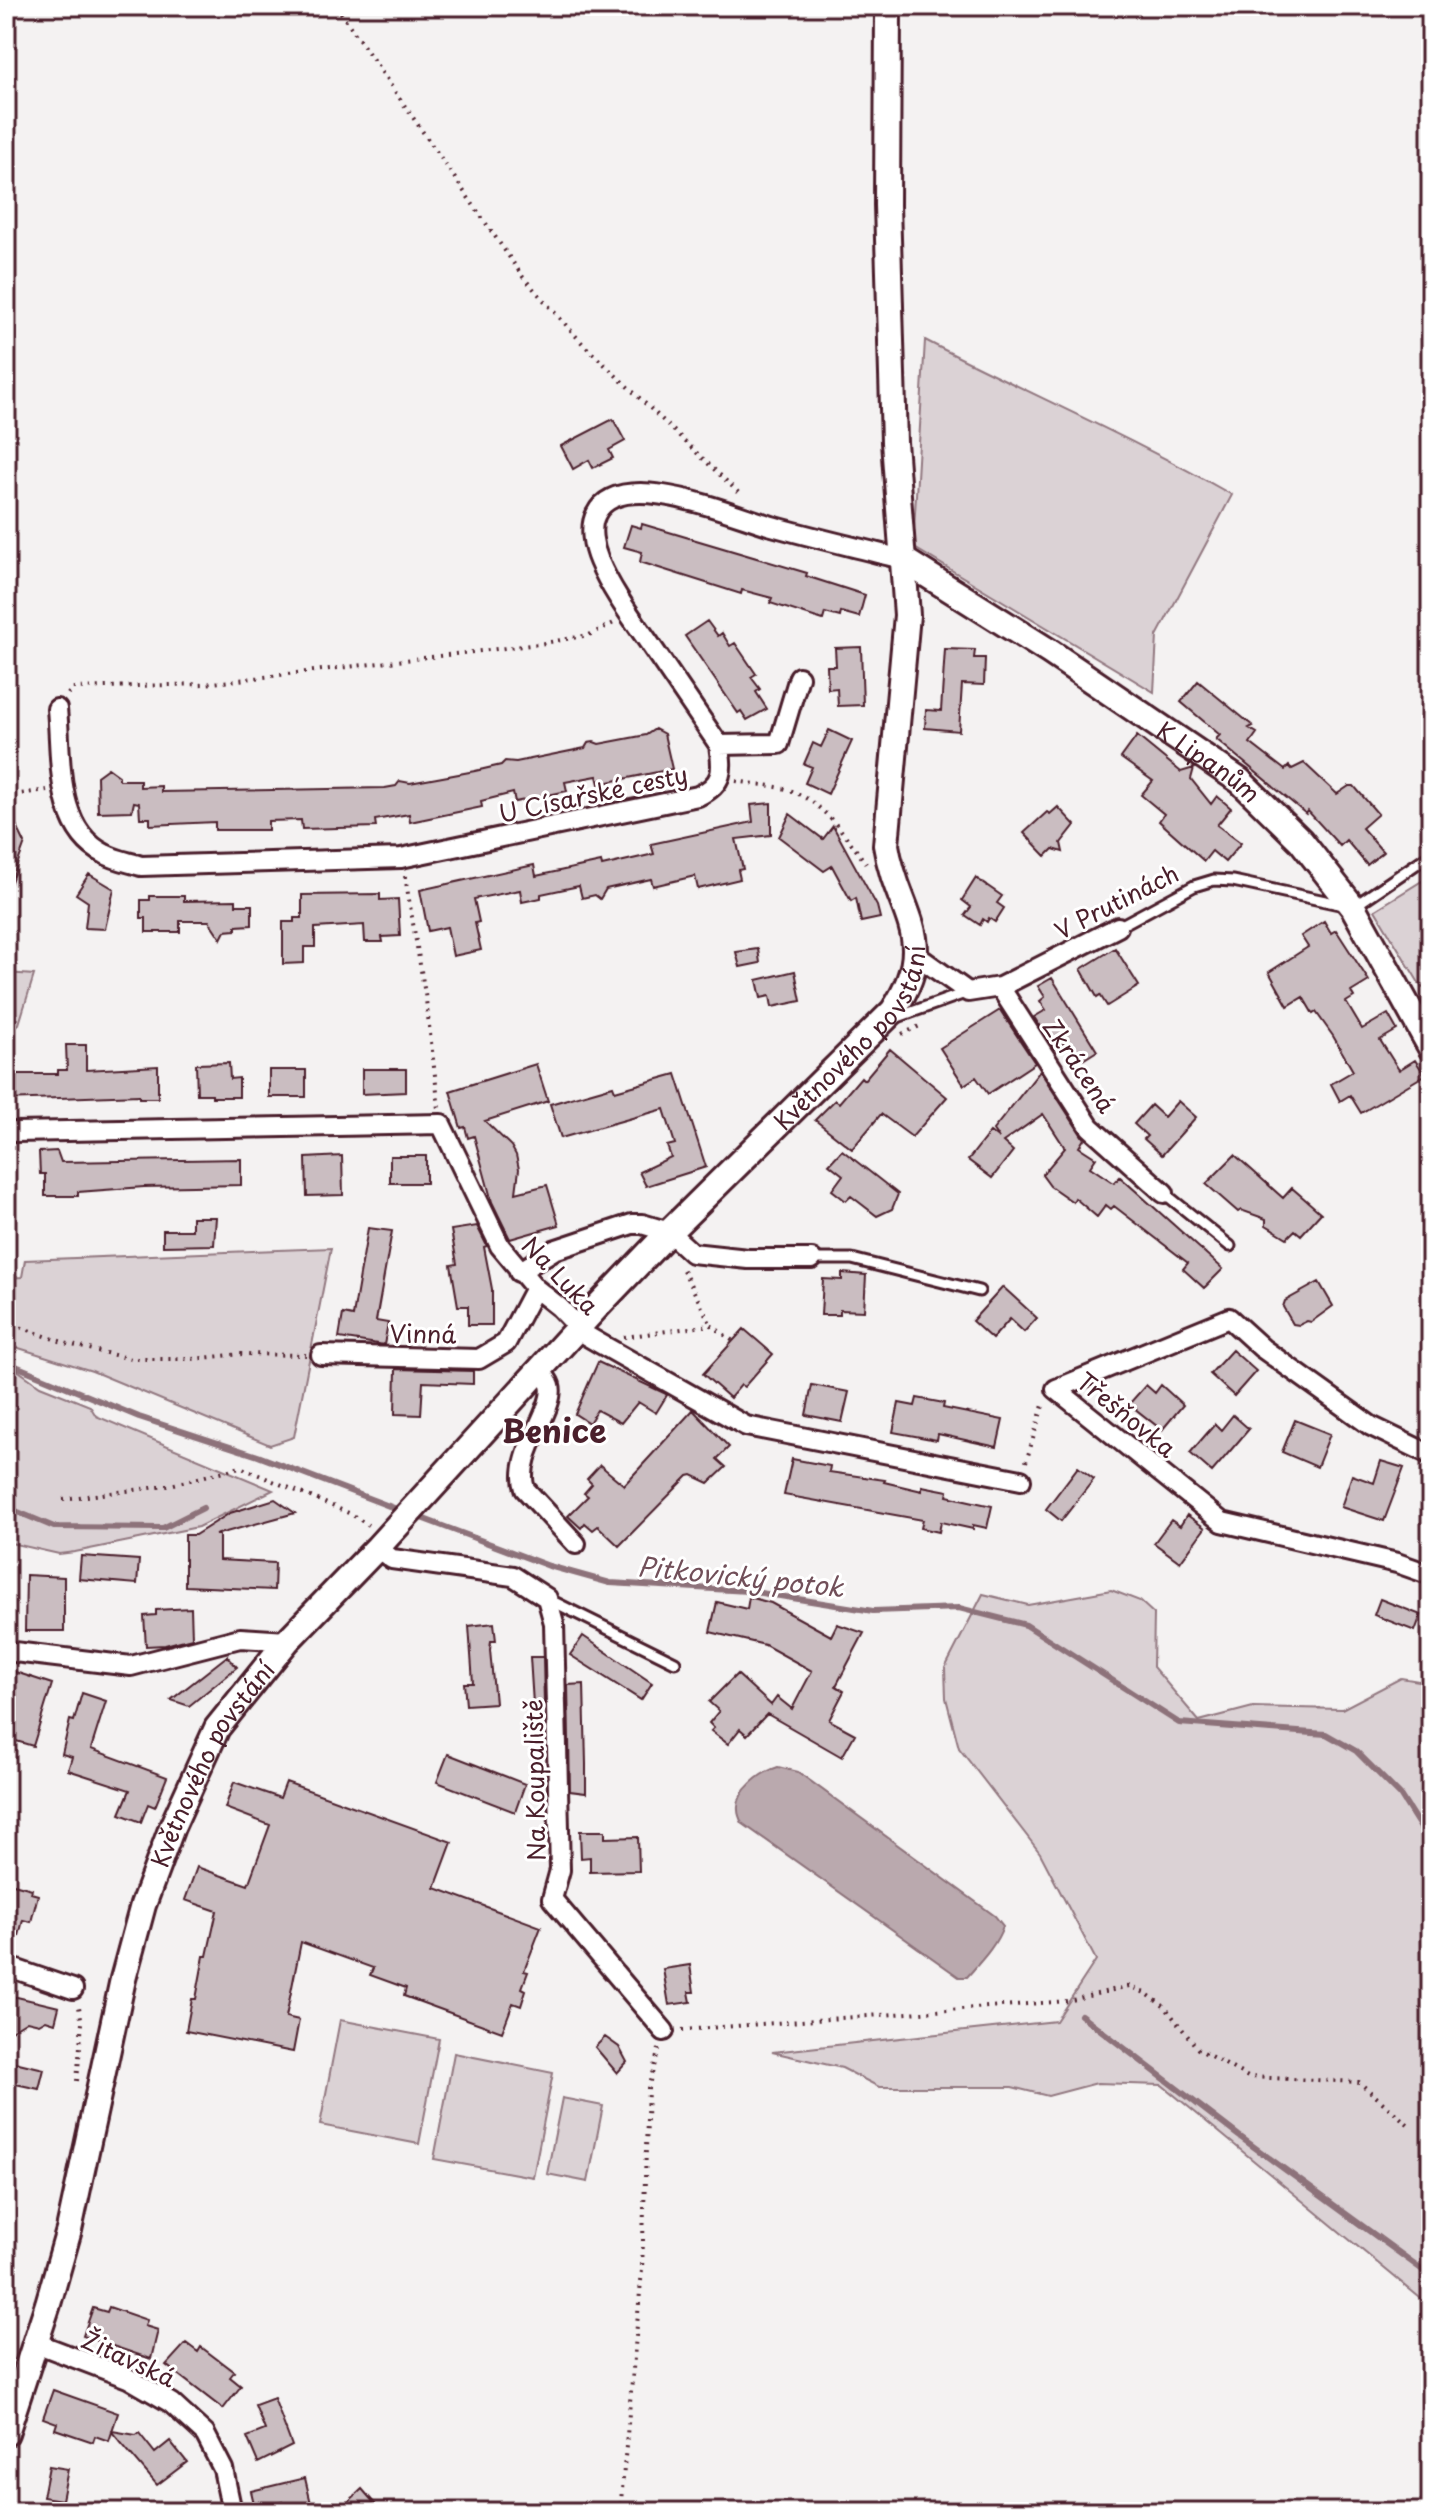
<svg xmlns="http://www.w3.org/2000/svg" width="1437" height="2518" font-family="'Playpen Sans',sans-serif">
<style>
.green{fill:#dbd2d5;stroke:#927880;stroke-width:2}
.water{fill:#baa9ae;stroke:#8d727a;stroke-width:2}
.lines{fill:none;stroke-linecap:round;stroke-linejoin:round}
.stream{stroke:#8d727a;stroke-width:6}
.building{fill:#cabdc1;stroke:#4a1f2b;stroke-width:2}
.service-casing{stroke:#4a1f2b;stroke-width:15}
.minor-casing{stroke:#4a1f2b;stroke-width:24}
.tertiary-casing{stroke:#4a1f2b;stroke-width:30}
.path{stroke:#4a1f2b;stroke-width:4;stroke-dasharray:2 6;stroke-linecap:butt}
.service{stroke:#fff;stroke-width:9}
.minor{stroke:#fff;stroke-width:18}
.tertiary{stroke:#fff;stroke-width:24}
.labels{text-anchor:middle;dominant-baseline:central;stroke-width:6;stroke-linejoin:round;paint-order:stroke}
.street-label{font-size:24px;fill:#4a1f2b;stroke:#fff}
.water-label{font-size:26px;font-style:italic;fill:#714f59;stroke:#fff}
.district-label{font-size:32px;font-weight:bold;fill:#4a1f2b;stroke:#fff}
</style>
<rect width="100%" height="100%" fill="#f4f2f2"/>
<filter id="ink" filterUnits="userSpaceOnUse"><feTurbulence type="fractalNoise" baseFrequency=".0125" numOctaves="2"/><feDisplacementMap in="SourceGraphic" scale="16" xChannelSelector="R" yChannelSelector="G"/><feConvolveMatrix kernelMatrix="1 2 1 2 8 2 1 2 1" color-interpolation-filters="sRGB"/></filter>
<g filter="url(#ink)">
<path class="green" d="M925,340C1027,393 1133,438 1232,495L1157,636L1154,692L913,547Z
M1422,881L1431,897V983L1422,988L1375,910Z
M6,973L34,975L19,1024L6,1034Z
M331,1248L294,1437L270,1445L92,1371L6,1344V1278L22,1277L25,1260Z
M6,1362L40,1386L90,1406L96,1416L273,1490L198,1527L75,1552L59,1554L6,1542Z
M1111,1590L1140,1601L1154,1614L1153,1667L1199,1721L1253,1707L1342,1709L1401,1678L1431,1683V2307L1162,2085L1097,2083L1048,2096L1012,2087H879L842,2068L772,2052L1056,2021L1096,1960L1040,1853L959,1748L946,1698L945,1668L983,1594L1028,1605Z
M340,2020L439,2039L419,2144L320,2125Z
M454,2053L553,2073L533,2177L434,2159Z
M562,2098L603,2106L588,2182L547,2174Z"/>
<path class="water" d="M778,1767L798,1772L995,1916L1003,1926C996,1946 981,1961 967,1977H959L742,1823C740,1819 738,1814 738,1810C736,1790 762,1772 778,1767Z"/>
<g class="lines">
<path class="stream" d="M6,1362L139,1417L258,1456L402,1511
M6,1507L54,1527L163,1528L203,1508
M416,1516L549,1566L610,1583L748,1591L873,1611L959,1608L1026,1625L1179,1723L1326,1734L1356,1751L1400,1795L1431,1844
M1081,2015L1239,2136L1431,2276"/>
</g>
<path class="building" d="M613,419L625,441L609,450L613,458L593,468L589,460L573,469L561,446Z
M642,524L807,573L806,576L865,595L859,617L841,612L840,617L825,613L823,620L770,603L772,598L742,590L741,594L640,562L642,552L624,547L631,525L641,528Z
M707,621L718,636L722,633L730,646L735,643L756,674L751,677L760,689L756,692L767,709L747,720L741,711L738,713L685,636Z
M861,647L863,705L838,706L837,688L828,689L827,666H836L835,648Z
M945,649L975,650L974,658H985L984,685L962,684L959,731L925,728L926,710L941,711Z
M1198,681L1253,726L1249,728L1257,733L1250,743L1285,770L1289,766L1292,769L1304,763L1337,794L1349,786H1354L1378,814L1362,828L1383,852L1367,865L1346,840L1340,846L1308,811L1306,814L1216,739L1220,735L1181,702Z
M655,729L664,734L672,769L599,784L597,776L565,782L567,791L515,802L513,793L481,801L482,807L410,822L409,814L375,820L376,827L302,829L301,820L268,821V830H215V822L150,825V818H140L139,803L134,802L132,811L98,812L97,776L108,768L119,776V780H140V787L161,786V792L385,788L396,786L400,781L410,783L475,771L501,765L505,761L516,762L585,748L588,743L594,742L599,744L646,735Z
M829,730L852,741L828,794L805,783L812,767L804,764L813,743L821,747Z
M1137,736L1181,772L1194,768L1191,779L1211,804L1217,796L1231,808L1217,825L1241,843L1225,862L1212,851L1204,861L1159,821L1164,814L1141,795L1153,781L1121,758Z
M771,803V835L736,839L743,869L738,870L740,879L698,889L695,876L653,886L651,879L606,889L600,899L595,895L582,898L579,886L541,894V898L522,902L520,890L474,899L479,922L475,923L481,950L453,956L447,927L428,931L420,890L534,865L536,876L601,862L602,866L654,854L651,844L753,822L751,805Z
M6,804L25,843L8,890H6Z
M1058,807L1075,825L1061,843L1063,852L1053,849L1046,856L1024,833L1047,812L1050,814Z
M790,814L823,839L833,826L877,906L880,918L861,922L856,898L851,901L832,866L824,871L779,837Z
M89,874L114,889L105,929L85,928L88,902L76,894Z
M976,878L1002,896L997,903L1004,908L995,922L989,918L987,922L983,919L980,925L965,915L971,907L962,900Z
M380,894V900L398,899L400,936L382,937L383,942H365L364,925L315,928V947H304V963L283,964V922H294V918H302V895Z
M150,896H184V901L236,900V905H252V925L236,926V930L225,931L221,939L209,921H180V932H146V918H141V900H150Z
M1324,921L1331,933L1336,930L1369,981L1351,992L1354,997L1346,1002L1362,1029L1388,1014L1397,1030L1380,1040L1399,1070L1415,1060L1425,1075L1361,1113L1350,1095L1340,1101L1331,1084L1353,1071L1333,1036L1316,1012L1313,1014L1303,997L1288,1006L1269,972L1308,947L1301,936Z
M1115,948L1139,986L1107,1006L1100,995L1097,997L1081,969Z
M758,949L760,963L740,967L736,952Z
M795,971L801,1001L772,1007L770,996L761,998L757,980Z
M1052,978L1097,1051L1078,1063L1065,1043L1054,1049L1034,1017L1046,1010L1040,1001L1045,997L1038,986Z
M1000,1010L1035,1063L988,1094L976,1077L964,1085L940,1048Z
M66,1045H86V1070L158,1066V1098H139V1095L6,1100V1074H58V1070H67Z
M890,1049L947,1097L912,1137L881,1114L852,1149L815,1120L835,1100L839,1103L861,1077L864,1080Z
M229,1063L230,1079L239,1078V1097H212V1094H197L196,1064Z
M536,1064L548,1101L485,1121L511,1146L516,1155L519,1169L516,1193L547,1185L559,1225L510,1239L492,1202L474,1136L468,1138L465,1127L461,1128L450,1091Z
M362,1069H406V1092L362,1094Z
M269,1070H306V1097H269Z
M1040,1071L1084,1139L1079,1147L1096,1158L1090,1167L1114,1183L1120,1177L1223,1269L1204,1288L1183,1269L1188,1263L1114,1206L1111,1209L1106,1205L1097,1217L1075,1198L1073,1202L1050,1186L1042,1175L1065,1148L1043,1114L1003,1142L1013,1151L992,1178L968,1160L990,1132L999,1139L993,1130Z
M676,1074L706,1167L646,1186L639,1172L671,1157L667,1146L675,1144L664,1109L561,1138L550,1104L613,1086L615,1091Z
M1178,1101L1196,1117L1162,1155L1144,1139L1147,1136L1134,1124L1151,1105L1164,1117Z
M842,1150L898,1194L892,1209L877,1216L851,1196L846,1201L832,1190L843,1175L829,1164Z
M57,1151L61,1162L241,1159V1185L144,1187L78,1192V1196H45V1174H40L39,1152Z
M1235,1155L1283,1198L1292,1188L1321,1213L1301,1235L1295,1230L1287,1238L1266,1225V1219L1241,1210L1238,1212L1206,1184Z
M342,1156L343,1195L307,1196L306,1158Z
M390,1156H426V1183H390Z
M192,1217H216L214,1245L163,1246V1230H192Z
M477,1226L487,1246L484,1247L492,1289V1325H468V1306H458L451,1265L457,1264L451,1230Z
M368,1228L392,1231L376,1321L388,1323L384,1345L339,1338L343,1314L353,1316Z
M842,1273L866,1275L864,1311L840,1310V1315H821L823,1279L842,1280Z
M1319,1282L1333,1306L1311,1322L1307,1321L1299,1325L1293,1324L1283,1307L1285,1301Z
M1003,1287L1037,1318L1024,1332L1010,1319L992,1339L972,1321Z
M744,1329L773,1354L744,1387L741,1385L730,1398L703,1374Z
M1232,1350L1256,1371L1234,1396L1210,1374Z
M598,1362L664,1393L667,1395L656,1413L638,1402L621,1423L597,1410L589,1423L575,1414Z
M396,1369L473,1371V1384L423,1382L421,1415L395,1414Z
M812,1385L849,1392L842,1422L806,1415Z
M1146,1385L1155,1393L1161,1385L1183,1405L1162,1430L1129,1404Z
M917,1398L944,1403L943,1408L1003,1420L997,1447L938,1434L937,1440L893,1432L899,1403L915,1406Z
M693,1410L729,1447L717,1459L726,1467L709,1483L692,1475L688,1476L619,1546L598,1526L593,1530L585,1523L581,1528L568,1516L588,1496L584,1493L592,1484L587,1479L600,1465L624,1485Z
M1233,1415L1249,1429L1212,1472L1190,1453L1215,1424L1221,1430Z
M1295,1420L1330,1434L1317,1467L1282,1452Z
M792,1459L830,1466L829,1472L885,1480L884,1482L922,1491V1486L948,1491L947,1496L992,1506L987,1528L973,1525V1529L941,1522L939,1532L921,1528L923,1520L784,1495Z
M1381,1461L1404,1468L1384,1521L1341,1507L1352,1475L1374,1483Z
M1078,1467L1094,1479L1061,1521L1046,1509Z
M275,1499L295,1513L215,1535H219V1560L275,1563L274,1590L185,1586V1535H195L230,1513Z
M1187,1515L1205,1528L1180,1562L1154,1543L1171,1520L1180,1526Z
M81,1556L139,1560L137,1584L79,1579Z
M26,1575L64,1577V1631H25Z
M749,1597L771,1603L831,1636L837,1624L864,1633L836,1686L844,1691L829,1720L855,1734L842,1757L767,1714L747,1735L740,1729L728,1744L711,1731L714,1728L709,1723L719,1711L709,1702L737,1674L771,1705L777,1697L792,1709L812,1671L765,1645L710,1632L717,1602L747,1609Z
M1380,1599L1421,1615L1415,1631L1374,1615Z
M191,1608L192,1638L165,1645L146,1646L144,1616L156,1615V1610Z
M494,1623L496,1641H491L490,1650L495,1703L466,1705L464,1683H473L469,1626Z
M583,1636L652,1683L641,1700L570,1655Z
M227,1656L237,1667L189,1706L171,1700Z
M530,1657H543L544,1704H533Z
M6,1669L52,1684L33,1746L6,1738Z
M584,1684L586,1764V1793L570,1791L568,1685Z
M82,1693L106,1701L91,1749L167,1777L155,1807L148,1804L141,1822L120,1814L130,1790L68,1770L72,1757L62,1754L70,1720L74,1721Z
M448,1754L525,1784L515,1812L437,1782Z
M234,1782L280,1798L286,1782L452,1842L435,1888L541,1927L524,1971L528,1972L522,1988L526,1990L521,2006L513,2003L502,2032L404,1996L406,1988L370,1975L373,1968L301,1942L286,2017L299,2020L293,2052L186,2031L192,1999H196L204,1956H207L217,1911L185,1900L197,1867L248,1885L270,1825L225,1808Z
M580,1831H605V1838L638,1837L639,1871L590,1872V1857L581,1858Z
M6,1882L32,1889L31,1893L38,1895L31,1922L23,1920L19,1936L6,1932Z
M690,1965L694,1992H689L691,2002L669,2005L663,1969Z
M6,1997H17L59,2007L55,2023L46,2020L39,2024L27,2021L6,2034Z
M605,2037L619,2047L627,2062L617,2073L595,2047Z
M6,2060L44,2069L39,2089L6,2082Z
M109,2307L147,2320L145,2326L158,2330L151,2359L83,2336L93,2308L107,2312Z
M186,2343L198,2352L201,2347L234,2372L230,2377L241,2386L223,2409L166,2365Z
M53,2390L118,2413L112,2431L136,2435L139,2433L155,2453L170,2441L187,2462L157,2485L112,2432L109,2441L95,2436L93,2442L55,2429L57,2423L43,2418Z
M274,2398L292,2446L258,2463L247,2437L265,2430L255,2405Z
M49,2466L68,2469L62,2500L43,2497Z
M305,2478L313,2512H285L283,2502L255,2508L251,2491Z
M362,2489L375,2504L366,2512H355L347,2503Z"/>
<g class="lines">
<defs>
<path id="service" d="M1118,927L1194,886L1214,880L1233,881L1353,907L1431,854
M895,1018L968,992
M1164,1193L1230,1246
M812,1259H852L979,1291
M550,1600L675,1662"/>
<path id="minor" d="M57,709C62,757 54,829 105,854C116,860 129,862 141,866L401,858L698,796C724,784 723,770 719,745C696,711 673,678 650,644C632,618 611,590 599,561C593,547 589,527 596,514C620,465 735,516 772,526C815,538 859,548 902,559
M719,745L779,744L799,677
M916,955L968,992L1000,987L1118,927
M1000,987L1090,1127L1164,1193
M15,1132L441,1124L500,1246L535,1288L559,1307L587,1336L599,1343L746,1426L1021,1480
M519,1272L554,1250L632,1224H642L669,1232L692,1253L748,1259H812
M321,1355L479,1359L506,1343L535,1288
M539,1370C543,1374 548,1379 550,1385C557,1408 513,1455 525,1489L576,1544
M1431,1455L1371,1426L1262,1348L1229,1318L1056,1389L1222,1522L1397,1563L1431,1575
M377,1548L392,1559L513,1576L547,1598L554,1623L560,1870L552,1899L664,2031
M6,1651L131,1666L240,1638L287,1641
M6,1966L73,1989
M36,2343L128,2378L171,2403L205,2434L223,2469L232,2512"/>
<g id="tertiary">
<path id="s1" d="M902,559L1050,652L1240,781L1301,841L1353,907L1431,1048"/>
<path id="s2" d="M6,2433L48,2304L69,2230L123,1979L143,1905L172,1827L217,1728L287,1641L377,1548L596,1308L669,1232L893,1011C941,938 897,915 886,845L907,615L894,442L887,205L888,6"/>
</g>
</defs>
<use href="#service" class="service-casing"/>
<use href="#minor" class="minor-casing"/>
<use href="#tertiary" class="tertiary-casing"/>
<path class="path" d="M336,6L523,277L583,344L741,495
M68,694L72,688L205,684L539,644L589,635L614,623
M736,781C752,784 770,785 786,789C821,799 847,837 867,865
M6,796L47,790
M405,876L426,1000L439,1109
M902,1034L920,1026
M683,1270L711,1325
M6,1322L68,1344L131,1359H192L242,1354L306,1355
M624,1337L711,1325L733,1341
M1026,1462L1044,1402
M63,1499L167,1486L240,1467L351,1514L368,1525
M682,2030L1068,2001L1129,1986L1147,1994L1165,2007L1198,2049L1248,2077L1359,2082L1410,2126
M77,2081L82,2023L79,2007
M620,2512L642,2270L648,2088L659,2049"/>
<use href="#service" class="service"/>
<use href="#minor" class="minor"/>
<use href="#tertiary" class="tertiary"/>
</g>
</g>
<g class="labels">
<g class="street-label">
<text stroke="none"><textPath href="#s1" startOffset="368">K Lipanům</textPath></text>
<text transform="translate(593 793) rotate(-12)">U Císařské cesty</text>
<text transform="translate(1116 901) rotate(-27)">V Prutinách</text>
<text stroke="none"><textPath href="#s2" startOffset="1678">Květnového povstání</textPath></text>
<text transform="translate(1080 1065) rotate(56)">Zkrácená</text>
<text transform="translate(561 1275) rotate(46)">Na Luka</text>
<text transform="translate(423 1333) rotate(1)">Vinná</text>
<text transform="translate(1127 1414) rotate(39)">Třešňovka</text>
<text stroke="none"><textPath href="#s2" startOffset="704">Květnového povstání</textPath></text>
<text transform="translate(534 1780) rotate(-91)">Na Koupaliště</text>
<text transform="translate(129 2358) rotate(25)">Žitavská</text>
</g>
<g class="water-label">
<text transform="translate(741 1576) rotate(6)">Pitkovický potok</text>
</g>
<g class="district-label">
<text x="554" y="1430">Benice</text>
</g>
</g>
<rect width="1437" height="2518" fill="none" stroke="#fff" stroke-width="32"/>
<rect x="16" y="16" width="1405" height="2486" fill="none" stroke="#4a1f2b" stroke-width="3" filter="url(#ink)"/>
</svg>
